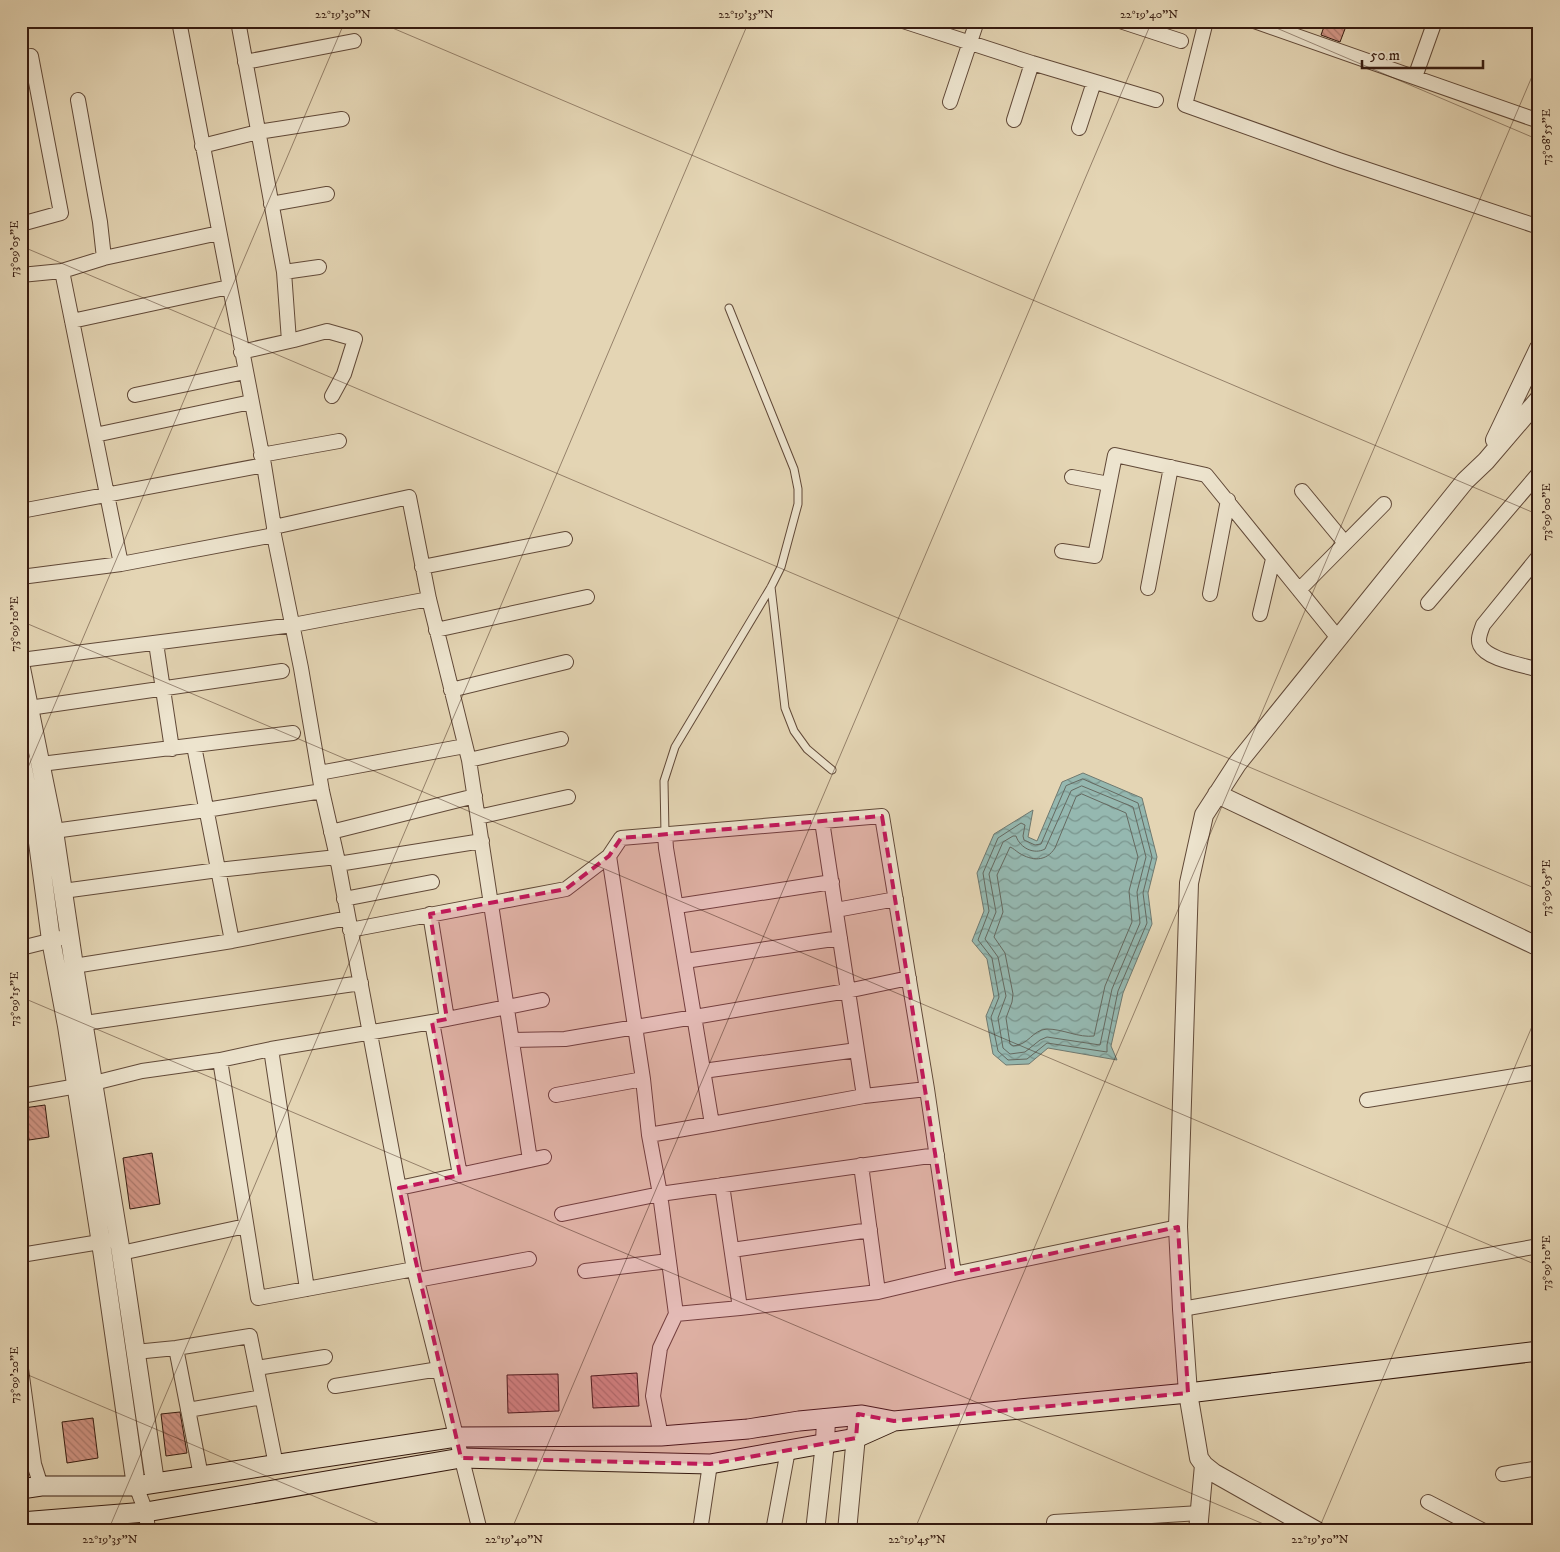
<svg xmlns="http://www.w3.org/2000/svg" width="1560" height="1552" font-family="'IM FELL DW Pica',serif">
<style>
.water{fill:url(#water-waves);stroke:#6f7970}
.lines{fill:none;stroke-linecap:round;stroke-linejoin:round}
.shore{stroke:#656960;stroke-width:1}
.building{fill:url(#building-back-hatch);stroke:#351a0f}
.service-casing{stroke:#614938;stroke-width:9}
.minor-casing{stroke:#614938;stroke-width:16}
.tertiary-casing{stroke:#614938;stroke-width:20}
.secondary-casing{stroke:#351a0f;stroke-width:21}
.service{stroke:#ede4ce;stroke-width:7}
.minor{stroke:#ede4ce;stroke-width:14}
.tertiary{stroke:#ede4ce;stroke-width:18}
.secondary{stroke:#ede4ce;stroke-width:19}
.marked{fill:#c2185b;fill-opacity:0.2;stroke:#c2185b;stroke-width:4;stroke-dasharray:10 6;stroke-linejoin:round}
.ticks{fill:none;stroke:#351a0f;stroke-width:1;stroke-opacity:0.45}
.neatline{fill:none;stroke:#351a0f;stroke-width:2}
.ticks-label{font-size:12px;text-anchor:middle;fill:#351a0f}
</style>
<defs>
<pattern id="water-waves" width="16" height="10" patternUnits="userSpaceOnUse" patternTransform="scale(1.25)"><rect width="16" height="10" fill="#95b8b0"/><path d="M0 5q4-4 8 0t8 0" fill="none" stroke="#7a958e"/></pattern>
<pattern id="building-back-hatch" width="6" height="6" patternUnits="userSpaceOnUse" patternTransform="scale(1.25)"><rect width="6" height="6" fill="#d49788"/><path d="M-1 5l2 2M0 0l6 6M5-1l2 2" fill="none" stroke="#ad7a6e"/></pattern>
</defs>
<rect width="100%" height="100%" fill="#e4d5b4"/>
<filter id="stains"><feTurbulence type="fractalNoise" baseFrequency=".004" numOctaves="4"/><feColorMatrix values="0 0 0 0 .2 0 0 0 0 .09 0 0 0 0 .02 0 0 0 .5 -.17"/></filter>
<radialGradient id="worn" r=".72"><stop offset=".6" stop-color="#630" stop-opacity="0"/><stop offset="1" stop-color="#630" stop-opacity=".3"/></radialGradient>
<path class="water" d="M1083,773L1142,798L1157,857L1148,893L1152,924L1123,993L1111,1046L1117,1060L1048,1048L1029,1064L1006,1065L993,1054L986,1016L994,997L987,959L972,941L984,911L977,873L994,834L1033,810L1028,837L1037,841L1062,782Z"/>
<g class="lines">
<path class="shore" d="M1083,779L1138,803L1152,857L1143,893L1147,923L1118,991L1107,1045V1052L1047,1043L1027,1059L1008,1060L998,1051L991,1017L999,997L992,958L978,940L989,911L983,873L998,838L1021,823L1025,825L1023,836L1024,840L1035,845L1041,844L1066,786Z
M1082,786L1133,807L1146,857L1137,892L1140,923L1112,989L1100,1045L1047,1037L1040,1040L1025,1052L1010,1054L1003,1048L998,1018L1006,996L998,957L985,939L996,912L989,874L1003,842L1013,836H1016C1020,848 1034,855 1045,849L1071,791Z
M1082,794L1126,813L1138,857L1129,891L1132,922L1105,986L1094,1036C1079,1038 1063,1029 1047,1029C1032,1030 1029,1045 1013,1046L1010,1044L1006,1018L1012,1002L1013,994L1005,953L994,937L1003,912L997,875L1010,847C1013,848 1016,851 1019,853C1032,861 1046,862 1055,848L1076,797Z"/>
</g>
<path class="building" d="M1326,21H1348L1340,42L1321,35Z
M45,1105L49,1137L29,1140L24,1108Z
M152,1153L160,1204L130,1209L123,1158Z
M637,1373L639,1406L593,1408L591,1376Z
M558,1374L559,1411L508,1413L507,1375Z
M180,1412L187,1453L166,1456L161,1414Z
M93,1418L98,1458L67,1463L62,1422Z"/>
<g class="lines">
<defs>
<path id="service" d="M771,587L785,708L794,731L807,749L832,770
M665,834L664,781L675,747L771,587L781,567L798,504V489L794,469L729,308"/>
<path id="minor" d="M179,21L264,465L274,527V535L301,668L322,791L337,857L414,1269L480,1531
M238,21L284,272L289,341
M903,21L1032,63L1156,100
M1120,21L1181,41
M1206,21L1185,105L1339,160L1539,227
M1254,21L1539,121
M245,62L354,41
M1415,77L1435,21
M78,100L100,222L104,258
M950,102L977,21
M1014,120L1032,63
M1079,128L1094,82
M202,146L258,132L342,119
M271,204L327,194
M21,224L61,213L31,56
M62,271L121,564
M284,272L319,267
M21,275L62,271L104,258L219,233
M72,321L229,287
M241,352L294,340L327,331L355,339L344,374L332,396
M135,395L245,372
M95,435L251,402
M261,455L339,441
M1072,477L1109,484
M1302,491L1345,543
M21,511L264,465
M274,527L409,497L429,599L469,760L530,1160
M1062,551L1095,556L1115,455L1206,475L1338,638
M1539,556L1483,625C1481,631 1477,639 1480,645C1487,660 1524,665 1539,670
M422,567L565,539
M21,577L121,564L274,535
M1148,588L1171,467
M1299,590L1384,504
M1210,594L1228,500
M1428,603L1539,473
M1260,614L1273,559
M436,630L587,597
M156,643L172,749
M21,660L293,625L429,599
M451,690L566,662
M29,708L282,671
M194,746L232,941
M469,760L561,739
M41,764L293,733
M319,773L465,746
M478,817L568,797
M822,821L864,1096
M54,831L206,810L322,791
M331,832L475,796
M665,834L666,848L712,1124
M338,864L482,841
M63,891L218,870L337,857
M344,899L432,882
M677,906L832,882
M836,910L896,899
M430,914L447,1019
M350,930L566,889L609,856
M21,948L69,936
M685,961L840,938
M74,966L232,941L348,918
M432,1022L460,1175
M85,1023L361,983
M512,1040L565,1039L847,991L909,978
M271,1049L307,1289
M220,1060L258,1298L414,1269
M703,1071L857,1050
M556,1095L643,1079
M21,1096L94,1083L142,1071L220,1060L271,1049L432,1022L542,1000
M1367,1100L1539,1072
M649,1135L712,1124L864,1096L927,1089
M861,1165L878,1292
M399,1188L544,1157
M562,1214L660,1194L937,1155
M732,1250L870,1230
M121,1253L246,1226
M21,1255L118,1239
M585,1271L669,1261
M417,1280L529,1259
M740,1308L878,1292L954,1274
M1182,1309L1539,1246
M676,1314L740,1308L722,1185
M176,1348L201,1476
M135,1352L176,1348L250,1336L276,1465
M257,1368L325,1357
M21,1369L34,1464L41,1486
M335,1386L439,1369
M188,1410L262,1397
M661,1436L653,1396L660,1348L676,1314L660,1194L649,1135L643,1079L609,856L621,838L882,816L927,1089L954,1274L1178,1227
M1503,1474L1539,1468
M136,1486L146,1512L148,1531
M1428,1502L1484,1531
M1054,1522L1200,1513
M700,1531L710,1464
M773,1531L788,1450"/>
<path id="tertiary" d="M1495,440L1539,348
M21,668L54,831L74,966L121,1253L155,1482
M21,760L37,835L51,940L67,1026L103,1256L136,1486
M1217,794L1539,947
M815,1531L825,1443L826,1418
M847,1531L858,1415
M1198,1531L1204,1465
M1317,1531L1214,1473L1204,1465L1199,1458L1188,1393L1182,1309L1178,1227L1189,883L1204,815L1237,764L1465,481L1486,461L1539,399"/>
<path id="secondary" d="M21,1489L41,1486H136L456,1437L661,1436L748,1429L799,1421L862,1415L894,1421L1188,1393L1539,1351
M21,1522L146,1512L461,1458L710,1464L856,1438L894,1421"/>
</defs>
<use href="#service" class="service-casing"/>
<use href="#minor" class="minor-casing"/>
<use href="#tertiary" class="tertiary-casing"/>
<use href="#secondary" class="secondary-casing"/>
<use href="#service" class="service"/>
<use href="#minor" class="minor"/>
<use href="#tertiary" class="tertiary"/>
<use href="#secondary" class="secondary"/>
</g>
<path class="marked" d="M882,816L954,1274L1178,1227L1188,1393L894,1421L858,1414L856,1438L710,1464L461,1458L399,1188L460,1175L432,1022L447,1019L430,914L566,889L609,856L621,838Z"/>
<path class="ticks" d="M376,21L1539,515M1260,21L1539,140M21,246L1539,890M21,621L1539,1266M21,784L345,21M21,997L1280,1531M21,1372L396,1531M108,1531L749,21M511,1531L1152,21M914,1531L1539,60M1318,1531L1539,1010"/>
<rect width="1560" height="1552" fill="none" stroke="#e4d5b4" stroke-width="55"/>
<path d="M1362 60v8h121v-8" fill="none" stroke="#351a0f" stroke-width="2.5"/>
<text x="1370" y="60" font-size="15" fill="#351a0f" stroke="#ede4ce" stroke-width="4" paint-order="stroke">50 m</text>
<rect x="28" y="28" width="1504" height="1496" class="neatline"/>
<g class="ticks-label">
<text x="343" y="18">22°19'30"N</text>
<text x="746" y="18">22°19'35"N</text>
<text x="1149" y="18">22°19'40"N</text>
<text transform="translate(1546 137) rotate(-90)" y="4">73°08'55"E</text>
<text transform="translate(14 249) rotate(-90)" y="4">73°09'05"E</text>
<text transform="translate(1546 512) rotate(-90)" y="4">73°09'00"E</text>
<text transform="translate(14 624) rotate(-90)" y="4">73°09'10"E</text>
<text transform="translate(1546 888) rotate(-90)" y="4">73°09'05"E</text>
<text transform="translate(14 999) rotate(-90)" y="4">73°09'15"E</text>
<text transform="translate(1546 1263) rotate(-90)" y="4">73°09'10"E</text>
<text transform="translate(14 1375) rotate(-90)" y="4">73°09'20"E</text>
<text x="110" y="1543">22°19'35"N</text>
<text x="514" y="1543">22°19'40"N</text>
<text x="917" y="1543">22°19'45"N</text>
<text x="1320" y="1543">22°19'50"N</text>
</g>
<rect width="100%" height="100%" filter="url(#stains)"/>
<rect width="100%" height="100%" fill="url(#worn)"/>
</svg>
